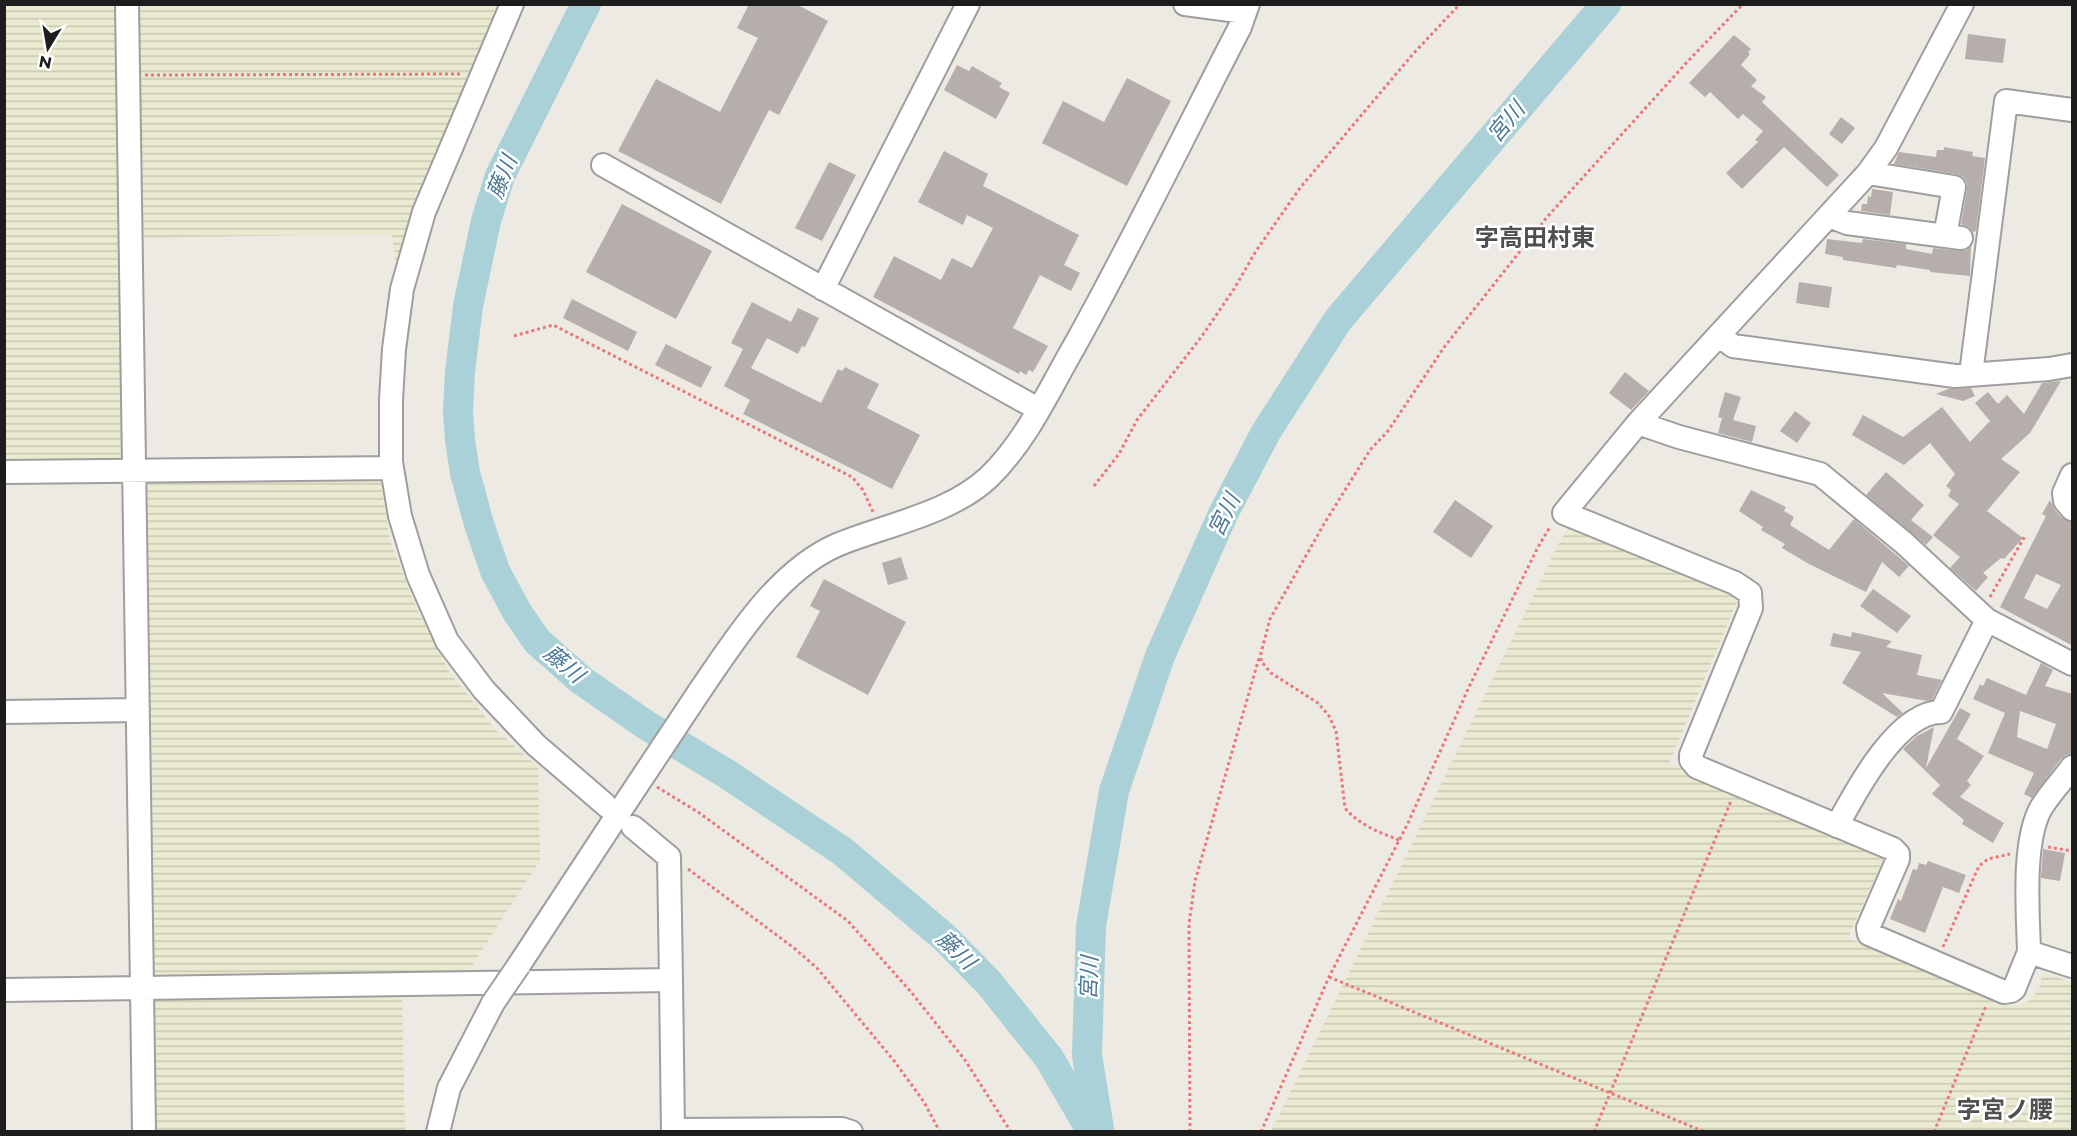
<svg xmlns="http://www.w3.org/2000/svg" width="2077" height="1136" font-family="Montserrat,'Noto Sans JP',sans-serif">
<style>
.farmland{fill:url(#farmland-rules)}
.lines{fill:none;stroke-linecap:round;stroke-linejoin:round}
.river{stroke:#a9d1d7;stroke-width:30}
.building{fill:#b6aeaa;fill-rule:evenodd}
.minor-casing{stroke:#9e9e9e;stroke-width:26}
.path{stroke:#eb7878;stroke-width:3;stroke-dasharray:3 3;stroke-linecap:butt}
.minor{stroke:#fff;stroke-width:22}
.minor-bridge-casing{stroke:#9e9e9e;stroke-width:26;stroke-linecap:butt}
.minor-bridge{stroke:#fff;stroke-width:22}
.labels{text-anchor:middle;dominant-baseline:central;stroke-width:5;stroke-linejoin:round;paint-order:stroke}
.water-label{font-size:22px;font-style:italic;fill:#4d7894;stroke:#fff}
.quarter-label{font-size:24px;font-weight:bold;fill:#505050;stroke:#fff}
</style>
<defs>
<pattern id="farmland-rules" width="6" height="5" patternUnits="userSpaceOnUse" patternTransform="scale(1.5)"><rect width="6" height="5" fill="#eaead1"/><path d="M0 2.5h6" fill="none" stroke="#c8c8b3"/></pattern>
</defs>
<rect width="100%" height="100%" fill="#edeae4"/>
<path class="farmland" d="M4,5H507L397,271L392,234L121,238L125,461L5,467Z
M380,477L390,541L414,602L450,673L495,729L538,767L540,860L466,975L150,979L145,479Z
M1572,522L1737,590V601L1669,764L1885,848L1887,851L1848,938L2004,1004L2017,1005L2029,1001L2039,989L2043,972L2072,983V1131L1271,1132L1558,545Z
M402,996L405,1131H153L152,1000Z"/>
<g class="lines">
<path class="river" d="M586,4L500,176L486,221L468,306L460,372L458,411L460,440L465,473L479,524L495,571L517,612L537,641L581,680L646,725L727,774L842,851L944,937L989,983L1049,1058L1092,1132
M1099,1129L1087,1055L1091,926L1114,791L1160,656L1224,512L1266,432L1338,320L1606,4"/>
</g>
<path class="building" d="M749,4H796L828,21L779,115L769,110L721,204L618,151L656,79L720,112L758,38L737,28Z
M1968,34L2006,39L2003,63L1965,59Z
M1734,35L1751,49L1748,52L1750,54L1741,65L1757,80L1751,86L1766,97L1762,102L1839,175L1827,187L1784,147L1742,189L1726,173L1758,142L1755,140L1763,131L1743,114L1738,119L1710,92L1705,97L1689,83Z
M957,65L969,71L972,66L1002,83L999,87L1010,93L996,119L944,90Z
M1127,78L1171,101L1127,186L1042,143L1063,101L1104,122Z
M1841,117L1855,128L1842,144L1829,134Z
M1944,147L1973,152L1972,156L1985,158L1976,231L1973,232L1969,227L1961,224L1967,189V183L1963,177L1956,174L1894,164L1899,152L1936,157L1937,150H1944Z
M944,151L988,174L983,186L1079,235L1064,265L1080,273L1071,291L1040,275L1013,328L1048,346L1033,372L1029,370L1026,375L1020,371L1019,374L873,297L894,256L941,280L952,258L972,268L993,228L967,215L963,225L918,202Z
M829,162L856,175L822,241L795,228Z
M1872,189L1893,192L1890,215L1861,211L1862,204H1867L1868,196L1871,197Z
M622,204L712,251L676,319L586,272Z
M1827,239L1862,243L1863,239L1906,244V249L1932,254L1933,248L1960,251L1967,250L1971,246L1970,276L1930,272V270L1897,265L1896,268L1843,260V257L1825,254Z
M1799,282L1832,287L1829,308L1796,303Z
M572,299L637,332L628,351L563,318Z
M752,302L791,322L798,308L819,318L805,347L802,346L798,354L767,338L751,368L821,403L838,369L842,371L845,367L879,384L867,408L920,435L892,489L743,414L750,400L724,386L743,349L731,343Z
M666,344L712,367L701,388L655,365Z
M1625,372L1649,391L1631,410L1609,393Z
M2061,381L2030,433L2001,459L2020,472L1987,511L2023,538L2004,559L2001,558L1983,573L1988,577L1976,591L1950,568L1960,557L1933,535L1959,504L1948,496L1951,490L1946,486L1955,474L1930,443L1904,465L1852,435L1863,415L1903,437L1942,407L1970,442L1990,421L1975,403L1988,392L1998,404L2007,395L2024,414L2042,383Z
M1971,388L1975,396L1963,401L1936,394L1948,389Z
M1725,392L1741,397L1733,420L1756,426L1752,442L1718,433L1722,418L1718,417Z
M1795,411L1811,423L1797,443L1780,431Z
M1886,472L1924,505L1911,520L1933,537L1926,545L1866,495Z
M1751,490L1786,507L1784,511L1794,517L1790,525L1829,550L1854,519L1909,566L1899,577L1882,562L1866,592L1809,564L1782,548L1785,544L1761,530L1763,527L1739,511Z
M1455,500L1493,526L1471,558L1433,532Z
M2050,500L2055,510L2062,518L2073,522V646L2000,607L2046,516L2042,514ZM2036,574L2061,585L2047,609L2024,598Z
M901,557L908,579L888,585L882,563Z
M824,579L906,622L868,695L796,657L820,611L810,606Z
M1873,589L1911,616L1897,633L1860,606Z
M1852,632L1892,641L1886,647L1922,655L1917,675L1942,680L1932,700L1927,701L1882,693L1903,713L1897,717L1842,683L1861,652L1830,646L1833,633L1851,637Z
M2041,663L2053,670L2045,686L2073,694V754L2066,755L2061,759L2032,798L2024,794L2034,773L1988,753L2005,713L1973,699L1980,684L1983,686L1987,678L2026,695ZM2020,711L2056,724L2047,749L2017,737Z
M1960,708L1971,714L1957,739L1984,756L1967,781L1971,785L1960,797L2004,823L1993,843L1962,824L1964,820L1932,794L1940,785L1903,749L1917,736L1934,727L1926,768Z
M2043,849L2065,853L2060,881L2041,878Z
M1928,861L1966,875L1959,893L1943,887L1925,933L1890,919L1898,899L1901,901L1913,869L1917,870L1919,863L1926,865Z"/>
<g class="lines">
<defs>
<path id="minor" d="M127,4L142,988L671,980L669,857L633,827
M512,4L424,212L402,289L394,349L391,400V462L400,516L418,575L447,641L484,690L536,745L608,807
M1185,4L1245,12
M1962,4L1886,148L1868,173L1638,423L1564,513L1735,583L1750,593L1751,608L1691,755V760L1697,767L1893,849L1898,854V859L1868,928L1869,934L2004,992L2011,991L2014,989L2029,952
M603,165L1038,409
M1868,173L1954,187L1945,236
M1829,216L1847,223L1961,238
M823,289L968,4
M1720,336L1733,346L1955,376L2049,369L2072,365
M1971,374L2006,101L2072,110
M1638,423L1679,437L1820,474L1904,543L1987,620L2072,664
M4,472L392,468
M2072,475L2064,493L2065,501L2072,509
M699,692C734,641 777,571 837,545C885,525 950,514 989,477C1027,440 1049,390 1075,345C1133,241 1185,133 1240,27L1248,4
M4,712L138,710
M2072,767C2062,781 2050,793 2041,808C2022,842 2028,913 2029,952L2072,966
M1837,826C1856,791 1897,712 1941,712L1987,620
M519,965L624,805
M671,980L673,1132
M4,990L142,988L144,1132
M673,1130L842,1129L851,1132
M438,1132L449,1088L493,1003"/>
</defs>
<use href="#minor" class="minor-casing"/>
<path class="path" d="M145,75L463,74
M514,336L553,325L852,477L863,490L873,512
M1094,486L1119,454L1137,420L1202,336L1234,289L1256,251L1300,188L1413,54L1460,4
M1990,597L2025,536
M657,787L698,812L848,921L911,992L965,1060L1011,1132
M1399,840C1379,832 1359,825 1345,808L1336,731L1329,716L1318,703L1271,673L1261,661V653L1270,619L1324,524L1370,450L1388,431L1445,346L1548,216L1688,61L1743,4
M2048,847L2072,851
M688,869L794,948L817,968L895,1062L924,1102L940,1132
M1943,947L1979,866L1988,859L2010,854
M1329,977L1705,1132
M1190,1132L1189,924L1195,881L1259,658
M1261,1132L1329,977L1408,823L1469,687L1538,547L1550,527
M1594,1132L1731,801
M1934,1132L1986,1006"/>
<use href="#minor" class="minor"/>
<defs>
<path id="minor-bridge" d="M624,805L699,692
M493,1003L519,965"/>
</defs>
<use href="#minor-bridge" class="minor-bridge-casing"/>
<use href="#minor-bridge" class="minor-bridge"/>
</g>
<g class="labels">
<g class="water-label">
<text transform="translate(1506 122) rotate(-50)">宮川</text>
<text transform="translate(502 177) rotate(-68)">藤川</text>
<text transform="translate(1224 515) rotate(-64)">宮川</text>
<text transform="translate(564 664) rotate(40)">藤川</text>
<text transform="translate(956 950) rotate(44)">藤川</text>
<text transform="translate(1089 978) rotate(-88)">宮川</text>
</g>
<g class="quarter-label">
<text x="1535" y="237">字高田村東</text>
<text x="2005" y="1109">字宮ノ腰</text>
</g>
</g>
<rect width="2077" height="1136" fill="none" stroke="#1d1d1d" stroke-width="12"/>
<g transform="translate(48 48) rotate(191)" stroke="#ffffff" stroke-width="4.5" paint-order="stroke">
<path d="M0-4.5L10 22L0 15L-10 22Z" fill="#1d1d1d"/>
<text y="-9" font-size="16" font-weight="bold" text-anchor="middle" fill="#1d1d1d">N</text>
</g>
</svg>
